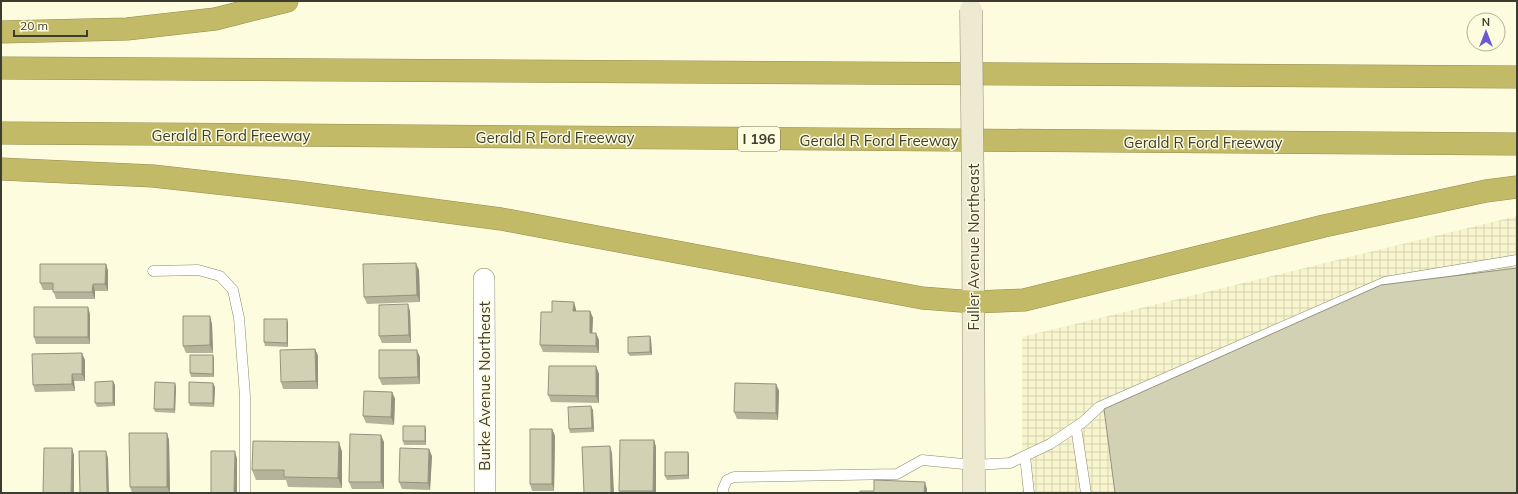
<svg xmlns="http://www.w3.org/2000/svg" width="1518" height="494" font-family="Mulish,sans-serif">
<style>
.industrial{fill:url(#industrial-grid)}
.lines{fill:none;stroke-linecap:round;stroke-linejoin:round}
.lane-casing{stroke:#8b896e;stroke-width:11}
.street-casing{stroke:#8b896e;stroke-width:22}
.secondary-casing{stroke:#8b896e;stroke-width:23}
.highway-casing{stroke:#938e54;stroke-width:23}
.lane{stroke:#fff;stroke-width:10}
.street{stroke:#fff;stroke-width:21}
.secondary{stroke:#edead1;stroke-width:22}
.highway{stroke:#c2ba67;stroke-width:22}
.secondary-bridge-casing{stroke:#8b896e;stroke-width:23;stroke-linecap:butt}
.secondary-bridge{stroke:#edead1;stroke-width:22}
.wall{fill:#b5b49a}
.shaded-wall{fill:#94927d}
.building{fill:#d3d1b3;stroke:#94927d}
.labels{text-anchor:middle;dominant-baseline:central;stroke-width:3;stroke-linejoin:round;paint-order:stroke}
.shield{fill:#fefcde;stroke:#777664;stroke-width:1}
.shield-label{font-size:14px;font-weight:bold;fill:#3d3c30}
.street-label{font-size:15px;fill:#3d3c30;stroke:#fefcde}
</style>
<defs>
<pattern id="industrial-grid" width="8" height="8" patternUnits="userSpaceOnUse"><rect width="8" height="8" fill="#f7f4ce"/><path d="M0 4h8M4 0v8" fill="none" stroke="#d5d2b1"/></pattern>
</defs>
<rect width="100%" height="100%" fill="#fefcde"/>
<path class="industrial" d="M1517,216V493H1022V337Z"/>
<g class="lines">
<defs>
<path id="lane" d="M153,271L198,270L220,276L233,290L239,318L245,396V493
M1076,427L1086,493
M1025,456L1029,493
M723,493V489L727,480L734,477L897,474L922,460L974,465L1010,463L1050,444L1083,422L1099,407L1385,282L1517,260"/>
<path id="street" d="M484,279L485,493"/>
<path id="secondary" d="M973,201L974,493"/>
<path id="highway" d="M1,32L127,29L215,19L287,1
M1,68L1517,77
M1,133L1517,144
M1,169L153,176L296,192L501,219L922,298L974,302L1024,300L1324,226L1486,191L1517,187"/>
</defs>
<use href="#lane" class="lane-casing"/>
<use href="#street" class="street-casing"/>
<use href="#secondary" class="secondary-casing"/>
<use href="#highway" class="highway-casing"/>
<use href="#lane" class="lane"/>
<use href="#street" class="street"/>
<use href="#secondary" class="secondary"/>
<use href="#highway" class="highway"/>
<defs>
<path id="secondary-bridge" d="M971,10L973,201"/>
</defs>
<use href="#secondary-bridge" class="secondary-bridge-casing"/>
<use href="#secondary-bridge" class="secondary-bridge"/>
</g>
<path class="wall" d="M106,264L108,271V291H95V299H56L53,290H43L40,283Z
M419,270L420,302L367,304L364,297Z
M576,309V311H590L593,318L592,333L599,340V353L543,352L540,345L552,312Z
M410,311L411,343H382L379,336Z
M90,314V344H36L34,337Z
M288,323V347L265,346L264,342Z
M212,324L213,353H186L183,346Z
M651,339L652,355L630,356L628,353Z
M315,349L318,356V389H283L281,382Z
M213,355L214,359V377H191L190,373Z
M420,357V384L382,385L379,378Z
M85,360V381H74L75,391L35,392L33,385Z
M596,366L599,374V403L551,402L548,395Z
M175,383L176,387L175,413L155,412L154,409Z
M776,384L779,391L778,420L737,419L734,412Z
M115,385V406L97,407L95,403Z
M215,387L214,407L190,406L189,403Z
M392,392L395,399L394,425L366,423L363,416Z
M593,410L594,432L570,433L569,429Z
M426,429V445H404L403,441Z
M552,429L555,436L554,491H532L530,484Z
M167,433L169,440L170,493H132L130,487Z
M654,440L656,447V493H620L619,491Z
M339,442L342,452V488L288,487L286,480H256L252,470Z
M384,442V489H352L349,482Z
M689,455V479L667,480L665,476Z
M432,456L430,490L402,489L399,482Z"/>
<path class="shaded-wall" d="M416,263L419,270L420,302L417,295Z
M106,264L108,271V291L105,284Z
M93,284L95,291V299L92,292Z
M574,302L576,309V318L573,311Z
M408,304L410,311L411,343L409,335Z
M88,307L90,314V344L88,337Z
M590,311L593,318L592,340L590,333Z
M210,316L212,324L213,353L210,345Z
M287,319L288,323V347L287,343Z
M596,333L599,340V353L596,346Z
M650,336L651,339L652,355L650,352Z
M315,349L318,356V389L316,381Z
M417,350L420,357V384L418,377Z
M82,353L85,360V381L82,374Z
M213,355L214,359V377L213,374Z
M596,366L599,374V403L596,396Z
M72,374L74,381L75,391L72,384Z
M113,381L115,385V406L113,403Z
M175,383L176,387L175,413L174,409Z
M213,383L215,387L214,407L213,403Z
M776,384L779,391L778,420L776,413Z
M392,392L395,399L394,425L391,417Z
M591,406L593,410L594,432L592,428Z
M425,426L426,429V445L425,441Z
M552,429L555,436L554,491L552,484Z
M167,433L169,440L170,493L167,487Z
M381,435L384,442V489L381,482Z
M654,440L656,447V493H654L653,491Z
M339,442L342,452V488L338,478Z
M610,446L612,453L614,493H611Z
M72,448L74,455V493H71Z
M429,449L432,456L430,490L428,483Z
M106,451L108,458L109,493H107Z
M235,451L237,459V493H234Z
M688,452L689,455V479L688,475Z
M925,482L927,489V493H924Z"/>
<path class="building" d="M416,263L417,295L364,297L363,264Z
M40,264H106L105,284H93L92,292H53V283H40Z
M1517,268V493H1115L1104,409L1381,285Z
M552,301L574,302L573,311H590V333H596V346L540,345L541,312H552Z
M408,304L409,335L379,336V305Z
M34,307H88V337H34Z
M183,316H210V345L183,346Z
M264,319H287V343L264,342Z
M650,336V352L628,353V337Z
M315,349L316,381L281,382L280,350Z
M379,350H417L418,377L379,378Z
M82,353V374H72V384L33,385L32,354Z
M190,355H213V374L190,373Z
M549,366H596V396L548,395Z
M113,381V403H95V382Z
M155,382L175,383L174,409H154Z
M189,382L213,383V403H189Z
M735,383L776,384V413L734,412Z
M364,391L392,392L391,417L363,416Z
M591,406L592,428L569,429L568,407Z
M403,426H425V441H403Z
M530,429H552V484H530Z
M129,433H167V487H130Z
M350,434L381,435V482H349Z
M620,440H654L653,491H619Z
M253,441L339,442L338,478L284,477V470H252Z
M610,446L611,493H584L582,447Z
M44,448H72L71,493H43Z
M400,448L429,449L428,483L399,482Z
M79,451H106L107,493H80Z
M211,451H235L234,493H211Z
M665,452H688V475L665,476Z
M874,480L925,482L924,493H860V491H874Z"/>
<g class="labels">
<rect class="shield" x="738" y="127" width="42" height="24" rx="3"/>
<g class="shield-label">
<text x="759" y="139">I 196</text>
</g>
<g class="street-label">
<text x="231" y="135">Gerald R Ford Freeway</text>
<text x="555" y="137">Gerald R Ford Freeway</text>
<text x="879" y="140">Gerald R Ford Freeway</text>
<text x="1203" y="142">Gerald R Ford Freeway</text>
<text transform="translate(973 247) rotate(-90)">Fuller Avenue Northeast</text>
<text transform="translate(484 386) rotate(-90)">Burke Avenue Northeast</text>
</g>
</g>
<rect width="1518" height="494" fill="none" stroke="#3d3c30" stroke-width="4"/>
<g transform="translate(1486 32)"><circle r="19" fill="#fefcde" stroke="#b1af98"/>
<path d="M0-3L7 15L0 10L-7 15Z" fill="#6859d2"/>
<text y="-6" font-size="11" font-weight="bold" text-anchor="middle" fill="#3d3c30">N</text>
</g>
<path d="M14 30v6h73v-6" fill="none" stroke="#3d3c30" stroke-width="2"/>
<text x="20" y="30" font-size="12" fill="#3d3c30" stroke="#fefcde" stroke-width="3" paint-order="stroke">20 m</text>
</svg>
